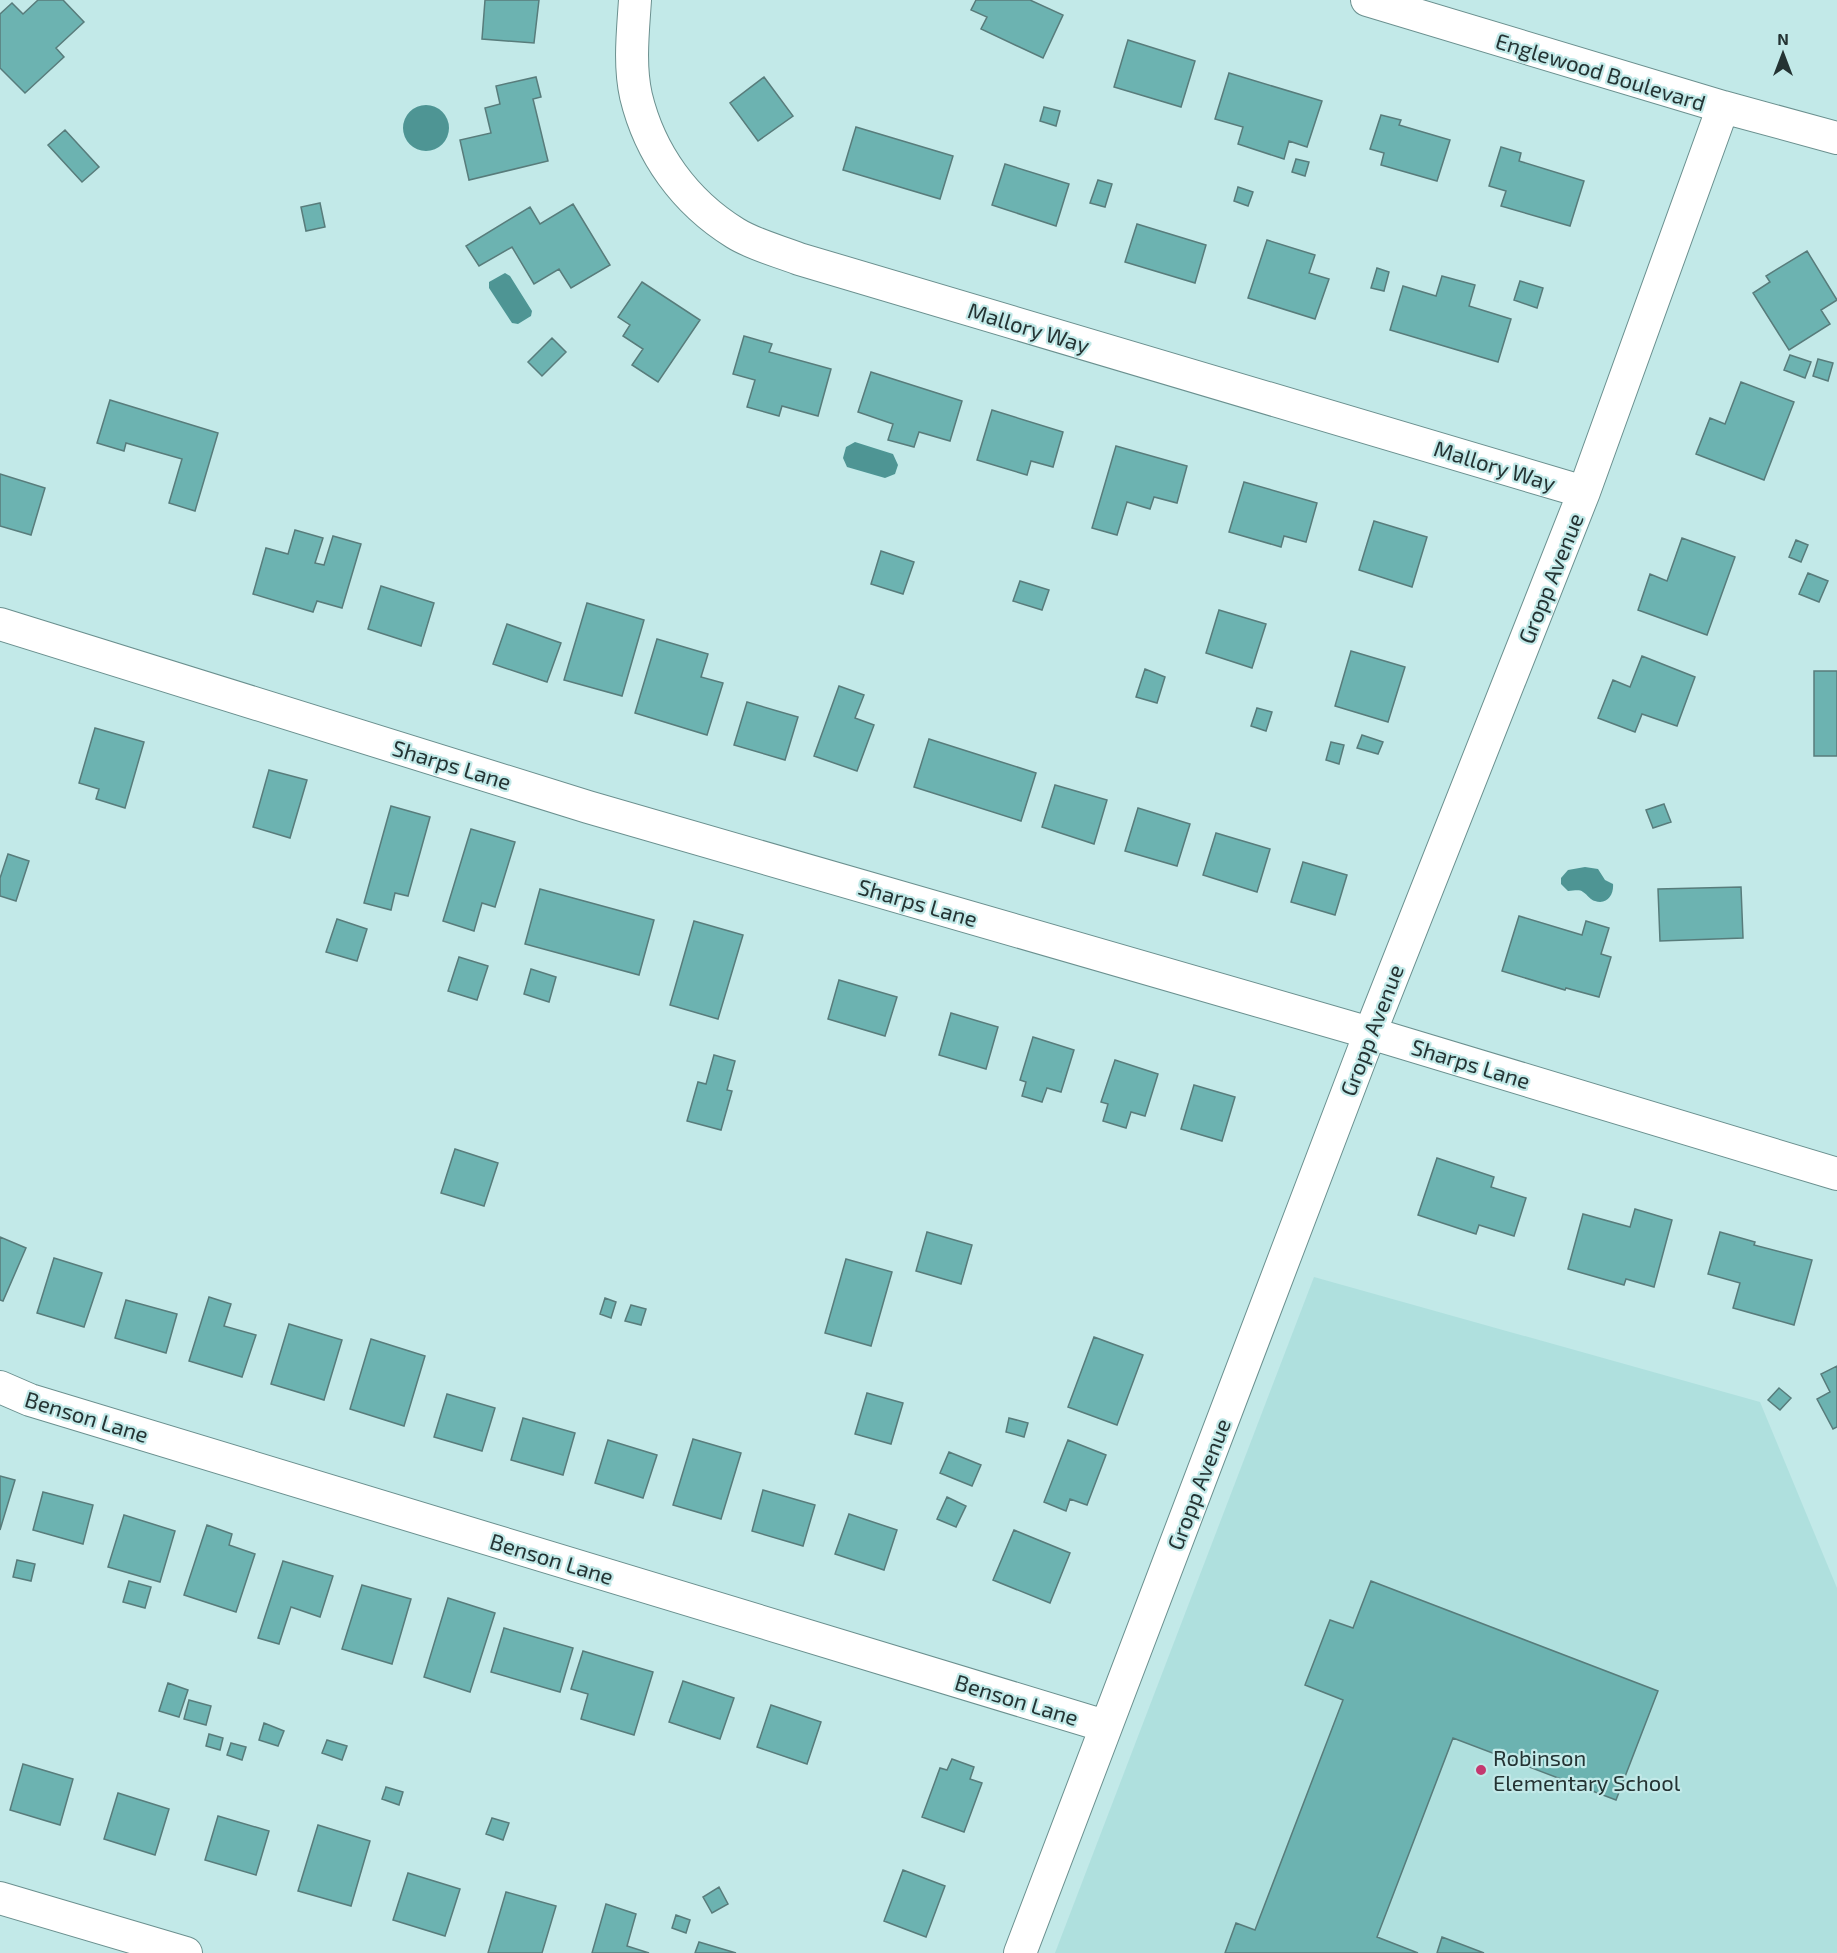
<svg xmlns="http://www.w3.org/2000/svg" width="1837" height="1953" font-family="'Exo 2',sans-serif">
<style>
.built{fill:#afe0de}
.water{fill:#4e9594}
.building{fill:#6cb3b1;stroke:#587c7b;stroke-width:1.5}
.lines{fill:none;stroke-linecap:round;stroke-linejoin:round}
.street-casing{stroke:#6b908f;stroke-width:34}
.street{stroke:#fff;stroke-width:32}
.poi-dot{fill:#c4386f;stroke:#c2e9e8;stroke-width:2}
.labels{text-anchor:middle;dominant-baseline:central;stroke-width:4.5;stroke-linejoin:round;paint-order:stroke}
.street-label{font-size:22px;fill:#243333;stroke:#c2e9e8}
.poi-label{font-size:22px;fill:#243333;stroke:#c2e9e8;text-anchor:start}
</style>
<rect width="100%" height="100%" fill="#c2e9e8"/>
<path class="built" d="M1314,1277L1760,1402L1837,1588V1953H1055Z"/>
<path class="water" d="M403 128a23 23 0 1 1 46 0a23 23 0 1 1-46 0Z
M505,273L510,276L532,311L531,316L518,324L512,323L489,288V282Z
M855,442L893,454L898,465L895,474L885,478L847,467L843,458L846,447Z
M1585,867L1598,869L1605,880L1613,884C1614,895 1607,905 1595,901C1590,900 1588,895 1583,892C1579,889 1574,891 1568,891L1561,884V878L1568,870Z"/>
<path class="building" d="M38,0H63L84,22L56,48L64,57L25,93L0,68V14L12,3L23,14Z
M485,0H539L534,43L482,39Z
M976,0H1030L1063,15L1043,58L981,29L987,17L971,10Z
M1128,40L1195,61L1181,107L1114,87Z
M1229,73L1322,101L1307,147L1289,141L1284,159L1238,144L1243,127L1215,119Z
M536,77L541,97L533,99L548,161L469,180L460,140L491,133L485,108L500,104L496,86Z
M764,77L793,116L758,141L730,103Z
M1044,107L1060,111L1056,126L1040,121Z
M1381,115L1401,120L1399,125L1450,140L1437,181L1381,165L1384,153L1370,149Z
M856,127L953,156L940,199L843,170Z
M65,130L99,167L82,182L48,145Z
M1501,147L1521,153L1519,161L1584,181L1570,226L1501,206L1506,191L1489,186Z
M1296,159L1309,162L1305,176L1292,172Z
M1005,164L1069,184L1056,226L992,205Z
M1098,180L1112,184L1105,207L1090,203Z
M1238,187L1253,192L1248,206L1234,201Z
M320,203L325,227L306,231L301,207Z
M573,204L610,265L571,288L559,269L534,284L512,247L479,266L466,246L530,207L540,224Z
M1137,224L1206,245L1195,283L1125,262Z
M1267,240L1315,255L1309,273L1329,279L1315,319L1248,298Z
M1807,251L1837,300L1821,310L1830,324L1789,350L1753,293L1770,282L1766,276Z
M1377,268L1389,272L1384,291L1371,288Z
M1442,276L1475,285L1469,306L1511,319L1498,362L1390,330L1403,286L1436,296Z
M1520,281L1543,288L1537,308L1514,300Z
M642,282L700,320L658,382L632,365L643,349L623,336L630,325L618,317Z
M744,336L772,344L769,352L831,369L818,416L782,406L779,416L747,407L755,380L733,374Z
M552,338L566,352L542,376L528,362Z
M1790,355L1811,362L1805,378L1784,370Z
M1818,359L1833,363L1828,381L1813,376Z
M871,372L962,401L950,441L919,432L914,447L888,440L893,424L858,412Z
M1741,382L1794,402L1764,480L1696,454L1710,418L1725,424Z
M110,400L218,433L195,511L169,503L182,459L126,443L124,451L97,443Z
M992,410L1063,432L1053,467L1031,461L1027,475L977,460Z
M1116,446L1187,466L1177,503L1154,497L1150,509L1127,502L1117,535L1092,528Z
M0,474L45,488L31,535L0,526Z
M1244,482L1317,503L1306,542L1284,536L1281,547L1229,532Z
M1374,521L1427,537L1412,587L1359,570Z
M295,530L323,538L315,563L324,565L333,536L361,544L342,608L317,601L313,612L253,594L266,548L288,554Z
M1682,538L1735,557L1707,635L1638,610L1650,574L1667,581Z
M1796,540L1808,545L1801,562L1789,557Z
M881,551L914,562L903,594L871,584Z
M1808,573L1828,581L1819,602L1799,594Z
M1020,581L1049,590L1042,610L1013,601Z
M381,586L434,603L421,646L368,629Z
M587,603L644,620L622,696L564,680Z
M1219,610L1266,624L1252,668L1206,653Z
M507,624L561,643L547,682L493,664Z
M657,639L708,654L701,677L723,683L707,735L635,713Z
M1351,651L1405,667L1388,722L1335,706Z
M1642,656L1695,677L1677,726L1642,714L1635,732L1598,718L1613,680L1630,687Z
M1145,669L1165,677L1157,703L1136,697Z
M1814,671H1837V756H1814Z
M839,686L864,695L855,718L874,725L857,771L814,756Z
M747,702L798,717L785,760L734,745Z
M1257,708L1272,712L1266,731L1251,726Z
M95,728L144,742L125,808L96,799L99,789L79,783Z
M1362,735L1383,742L1378,754L1357,748Z
M929,739L1036,773L1021,821L914,787Z
M1331,742L1344,745L1339,764L1326,760Z
M269,770L307,780L290,838L253,827Z
M1055,785L1107,800L1094,844L1042,827Z
M1664,804L1671,822L1653,828L1646,810Z
M391,806L430,817L408,896L395,893L391,910L364,903Z
M1138,808L1190,824L1177,866L1125,851Z
M471,829L515,842L495,907L482,903L474,931L443,921Z
M1216,833L1270,849L1257,892L1203,875Z
M8,854L29,861L16,901L0,896V878Z
M1303,862L1347,875L1335,915L1291,902Z
M1741,887L1743,938L1660,941L1658,889Z
M540,889L654,920L639,975L525,944Z
M1519,916L1582,935L1586,921L1609,928L1601,954L1611,957L1599,997L1566,988L1565,990L1502,971Z
M337,919L367,929L357,961L326,952Z
M694,921L743,935L718,1019L670,1005Z
M459,957L488,966L477,1000L448,991Z
M531,969L556,977L549,1002L524,994Z
M839,980L897,997L885,1036L828,1019Z
M951,1013L998,1027L986,1069L939,1055Z
M1033,1037L1074,1050L1061,1092L1047,1088L1042,1102L1022,1096L1026,1082L1020,1080Z
M714,1055L735,1061L727,1090L732,1091L721,1130L687,1121L698,1082L706,1084Z
M1115,1060L1158,1074L1145,1116L1131,1112L1126,1128L1103,1121L1108,1104L1101,1102Z
M1194,1085L1235,1097L1222,1141L1181,1129Z
M455,1149L498,1163L484,1206L441,1193Z
M1437,1158L1494,1177L1491,1187L1526,1198L1514,1236L1479,1225L1476,1234L1418,1215Z
M1635,1209L1672,1220L1654,1287L1626,1279L1624,1285L1568,1269L1583,1214L1630,1227Z
M927,1232L972,1245L961,1284L916,1271Z
M1720,1232L1755,1242L1754,1245L1812,1260L1794,1325L1733,1308L1740,1283L1708,1274Z
M0,1237L26,1248L3,1301L0,1300Z
M54,1258L102,1273L84,1327L37,1313Z
M846,1259L892,1272L871,1346L825,1333Z
M209,1297L231,1304L224,1326L256,1335L242,1377L189,1361Z
M605,1298L616,1302L611,1318L600,1314Z
M126,1300L177,1314L166,1353L115,1338Z
M631,1305L646,1309L641,1325L625,1321Z
M289,1324L342,1340L324,1400L271,1384Z
M1094,1337L1143,1355L1117,1425L1068,1407Z
M371,1339L425,1356L404,1426L350,1409Z
M1837,1366V1427L1833,1429L1817,1399L1830,1392L1821,1374Z
M1779,1388L1791,1398L1780,1410L1768,1400Z
M867,1393L903,1403L891,1444L855,1434Z
M447,1394L495,1408L482,1451L434,1437Z
M523,1418L575,1433L563,1475L511,1460Z
M1009,1418L1028,1423L1024,1437L1006,1432Z
M693,1439L741,1453L721,1519L673,1505Z
M608,1440L657,1455L643,1498L595,1483Z
M1068,1440L1106,1455L1087,1505L1070,1499L1066,1511L1044,1502Z
M949,1452L981,1465L972,1486L940,1473Z
M0,1476L15,1480L0,1530Z
M763,1490L815,1505L803,1546L752,1531Z
M43,1492L93,1505L83,1544L33,1530Z
M947,1497L966,1506L956,1527L937,1519Z
M849,1514L897,1530L884,1570L835,1554Z
M124,1515L175,1531L160,1582L108,1567Z
M207,1525L232,1534L229,1545L255,1554L236,1612L184,1595Z
M1014,1530L1070,1553L1050,1603L993,1580Z
M17,1560L35,1564L31,1581L13,1577Z
M283,1561L333,1576L320,1617L291,1607L279,1644L258,1638Z
M129,1581L151,1587L145,1608L123,1602Z
M1371,1581L1658,1691L1616,1800L1453,1738L1377,1937L1418,1953H1225L1236,1923L1255,1930L1343,1700L1305,1685L1330,1620L1353,1628Z
M362,1585L411,1599L392,1664L342,1649Z
M448,1598L495,1613L470,1692L424,1677Z
M504,1628L573,1648L560,1692L491,1672Z
M583,1651L653,1672L634,1735L581,1719L588,1694L571,1689Z
M683,1681L734,1698L720,1739L669,1722Z
M168,1683L188,1690L179,1717L159,1711Z
M189,1700L211,1706L206,1725L184,1719Z
M771,1705L821,1722L807,1764L757,1747Z
M264,1723L284,1731L278,1746L259,1740Z
M209,1734L223,1738L220,1750L206,1746Z
M327,1740L347,1746L342,1760L322,1753Z
M231,1743L246,1747L242,1760L227,1755Z
M952,1759L974,1767L970,1779L982,1783L964,1832L922,1817L940,1768L947,1770Z
M23,1764L73,1779L60,1825L10,1810Z
M386,1787L403,1792L399,1805L382,1799Z
M118,1793L169,1809L155,1855L104,1839Z
M218,1816L269,1831L256,1875L205,1860Z
M492,1818L509,1823L503,1840L486,1834Z
M318,1825L370,1841L351,1906L298,1891Z
M903,1870L945,1886L926,1937L884,1921Z
M408,1873L460,1889L445,1936L393,1920Z
M719,1887L728,1904L712,1913L703,1897Z
M506,1892L556,1906L542,1953H488Z
M606,1904L636,1914L627,1946L649,1953H592Z
M676,1915L690,1920L686,1933L672,1928Z
M1442,1937L1484,1953H1437Z
M699,1942L736,1953H695Z"/>
<g class="lines">
<defs>
<path id="street" d="M635,0C633,31 629,65 636,96C650,154 685,202 735,233C754,245 779,251 799,259L1584,492
M1367,0L1723,107L1837,138
M0,624L588,807L1370,1033L1837,1174
M0,1387L30,1400L1105,1726
M0,1898L186,1953
M1020,1953L1370,1033L1584,492L1723,107"/>
</defs>
<use href="#street" class="street-casing"/>
<use href="#street" class="street"/>
</g>
<circle class="poi-dot" cx="1481" cy="1770" r="6"/>
<g class="labels">
<g class="street-label">
<text transform="translate(1601 71) rotate(17)">Englewood Boulevard</text>
<text transform="translate(1029 327) rotate(17)">Mallory Way</text>
<text transform="translate(1495 465) rotate(17)">Mallory Way</text>
<text transform="translate(1550 578) rotate(-68)">Gropp Avenue</text>
<text transform="translate(452 764) rotate(17)">Sharps Lane</text>
<text transform="translate(918 902) rotate(16)">Sharps Lane</text>
<text transform="translate(1371 1030) rotate(-69)">Gropp Avenue</text>
<text transform="translate(1471 1063) rotate(17)">Sharps Lane</text>
<text transform="translate(87 1416) rotate(17)">Benson Lane</text>
<text transform="translate(1198 1484) rotate(-69)">Gropp Avenue</text>
<text transform="translate(552 1558) rotate(17)">Benson Lane</text>
<text transform="translate(1017 1699) rotate(17)">Benson Lane</text>
</g>
<g class="poi-label">
<text x="1493" y="1757">Robinson<tspan x="1493" dy="25">Elementary School</tspan></text>
</g>
</g>
<g transform="translate(1783 54)" stroke="#c2e9e8" stroke-width="4.5" paint-order="stroke">
<path d="M0-4.5L10 22L0 15L-10 22Z" fill="#243333"/>
<text y="-9" font-size="16" font-weight="bold" text-anchor="middle" fill="#243333">N</text>
</g>
</svg>
